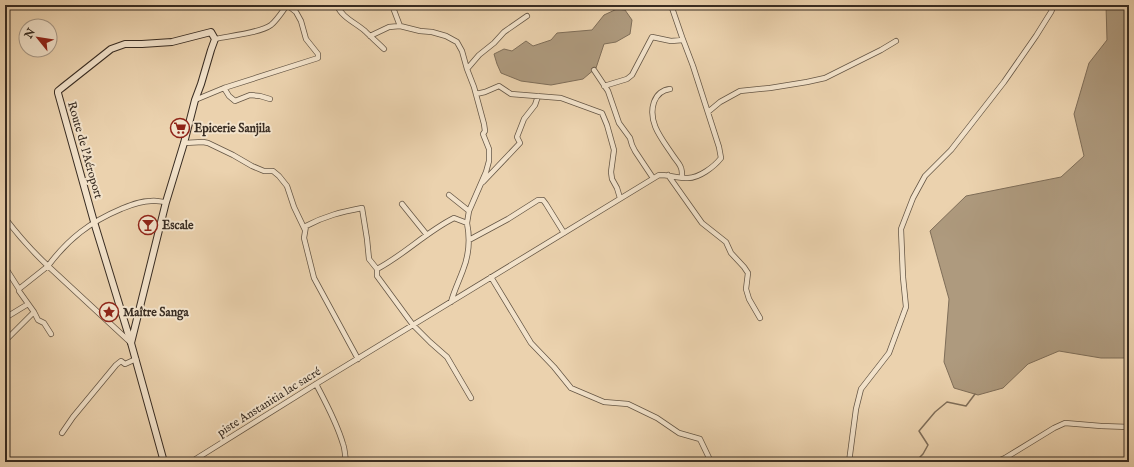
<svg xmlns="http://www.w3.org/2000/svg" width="1134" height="467" font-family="'IM FELL English',serif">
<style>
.water{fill:#ae9a7e;stroke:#7f6e59}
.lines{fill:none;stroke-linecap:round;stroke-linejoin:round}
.stream{stroke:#7f6e59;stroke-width:1.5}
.street-casing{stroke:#655645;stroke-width:6}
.secondary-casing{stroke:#382c22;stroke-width:8}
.street{stroke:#f2e2ca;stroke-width:4.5}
.secondary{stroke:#f2e2ca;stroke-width:6}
.labels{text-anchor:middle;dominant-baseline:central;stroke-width:4;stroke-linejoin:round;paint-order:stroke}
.poi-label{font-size:12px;font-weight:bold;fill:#382c22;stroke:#f2e2ca;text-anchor:start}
.street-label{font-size:12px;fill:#382c22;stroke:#f2e2ca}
</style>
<rect width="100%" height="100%" fill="#ebd2ae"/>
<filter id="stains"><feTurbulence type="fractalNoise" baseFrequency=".005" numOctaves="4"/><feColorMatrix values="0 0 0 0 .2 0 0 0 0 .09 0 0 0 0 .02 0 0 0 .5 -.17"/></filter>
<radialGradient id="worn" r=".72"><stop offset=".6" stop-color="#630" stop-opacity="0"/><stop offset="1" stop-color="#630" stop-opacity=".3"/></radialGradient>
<path class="water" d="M1106,5H1129V358H1101L1059,351L1028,364L1003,388L978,395L954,388L944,362L949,299L930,231L966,196L1061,177L1084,156L1074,114L1089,63L1107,40Z
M617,9L625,10L632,20L630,34L616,42L604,44L596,68L583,79L551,85L521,81L501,73L497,64L494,54L504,49L512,51L526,41L533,46L551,40L557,33L592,30L604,15Z"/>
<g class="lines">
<path class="stream" d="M915,462L923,454L928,445L919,431L935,412L947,402L966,406L975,394"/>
<defs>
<path id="street" d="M337,5C341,17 356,23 365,31C371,37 378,43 384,49
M392,5L400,26
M370,36L389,27L400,26L420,31L432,32L446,36L457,42L462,51L467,69L474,87L484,124L485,131L483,134L489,149V161L486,172L469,211L467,223
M215,39C229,36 260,33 271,25C277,20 282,12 287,5
M467,69L479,55L494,43L504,32L527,16
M594,70L608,91L619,123L630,138L632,145L635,151L653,178
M604,86L627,79L632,75L652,37L671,41L683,40
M224,88L229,96L235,101L250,95L260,96L270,99
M670,89C662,90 657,94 654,102C647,123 663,140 674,157C676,160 680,164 681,168C682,170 682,174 682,177
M476,94L485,92L499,86L511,94L561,98L602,113L607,125L614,150L611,172L612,179L617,188L620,198
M195,100L224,88L318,58V54L306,39L301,21L296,12L287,5
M708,112L720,102L740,91L770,88L807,82L825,78L881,50L896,41
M184,143L203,142L208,143L233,155L252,166L264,171H273L279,176L287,186L294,207L305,230
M668,175L702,223L726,242L731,253L744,267L748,273L746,289L749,299L760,318
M483,182L520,143L517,137L524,119L535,105L538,96
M449,195L469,211
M402,204L427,235
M5,218C18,235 32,251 48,266L19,289L5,267
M469,240L508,219L538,200H543L546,204L564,233
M491,277L531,343L554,367L571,388L604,402L628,404L657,418L679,433L700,439L711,462
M19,289V291L34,312L38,320L44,323L51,334
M451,302C454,291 459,281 463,270C469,255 470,238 467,223L454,218C426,232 404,255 377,269V276L413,325L430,342L447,357L471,398
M5,318L28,304
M5,341L34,312
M130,342L48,266C68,239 90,222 121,209C131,205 140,201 151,201C156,200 161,202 166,202
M358,359L314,278L304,238L306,226C325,216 341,212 362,208L367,239L369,259L377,269
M316,384C326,403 337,423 343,444C345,449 345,456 346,462
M62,433L73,417L116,365L121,361L125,364L136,359
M191,462L316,384L659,175C668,175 678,178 688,178C699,178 714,167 721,158L719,147L693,66L682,37L671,5
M849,462L856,409L861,389L889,353L906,307L903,277L901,229L913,198L925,176L951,150L1004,82L1036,36L1051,12L1054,5
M996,462L1005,458L1054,428L1065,423L1101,426L1129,427"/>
<path id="secondary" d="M131,343L166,202L184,143L195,100L201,84L211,50L215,39L211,32L172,42L142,44H125L111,49L63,87L58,91V93L94,222L131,343L164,462"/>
</defs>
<use href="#street" class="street-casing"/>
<use href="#secondary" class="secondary-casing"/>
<use href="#street" class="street"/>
<use href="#secondary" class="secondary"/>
</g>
<defs>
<symbol id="supermarket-ring" viewBox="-11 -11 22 22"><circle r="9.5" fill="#f2e2ca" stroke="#8f2418" stroke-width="1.5"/><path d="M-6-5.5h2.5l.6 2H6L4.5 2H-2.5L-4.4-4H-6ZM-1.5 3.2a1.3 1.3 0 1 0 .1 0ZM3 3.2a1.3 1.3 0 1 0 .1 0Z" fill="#8f2418"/></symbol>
<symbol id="bar-ring" viewBox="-11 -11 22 22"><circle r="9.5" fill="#f2e2ca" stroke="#8f2418" stroke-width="1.5"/><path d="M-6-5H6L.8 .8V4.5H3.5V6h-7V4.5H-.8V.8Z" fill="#8f2418"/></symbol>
<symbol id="sight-ring" viewBox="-11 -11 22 22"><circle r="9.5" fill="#f2e2ca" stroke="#8f2418" stroke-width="1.5"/><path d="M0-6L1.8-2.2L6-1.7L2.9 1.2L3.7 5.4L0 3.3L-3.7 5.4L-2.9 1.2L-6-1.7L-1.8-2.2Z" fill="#8f2418"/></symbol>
</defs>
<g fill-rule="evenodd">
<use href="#supermarket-ring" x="169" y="117" width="22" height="22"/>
<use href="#bar-ring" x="137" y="214" width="22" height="22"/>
<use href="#sight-ring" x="98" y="301" width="22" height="22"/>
</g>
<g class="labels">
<g class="poi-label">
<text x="194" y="128">Epicerie Sanjila</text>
<text x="162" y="225">Escale</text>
<text x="123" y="312">Maître Sanga</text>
</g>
<g class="street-label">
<text transform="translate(85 150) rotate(74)">Route de l'Aéroport</text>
<text transform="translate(269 402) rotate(-32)">piste Anstanitia lac sacré</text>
</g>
</g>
<rect width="1134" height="467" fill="none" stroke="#ebd2ae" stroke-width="20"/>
<rect x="6" y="6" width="1122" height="455" fill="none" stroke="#382c22" stroke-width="2"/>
<rect x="10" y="10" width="1114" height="447" fill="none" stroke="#382c22"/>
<g transform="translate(38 38) rotate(300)"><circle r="19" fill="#f2e2ca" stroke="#a89987"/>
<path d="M0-3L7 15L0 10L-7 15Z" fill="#8f2418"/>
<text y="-6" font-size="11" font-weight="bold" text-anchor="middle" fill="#382c22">N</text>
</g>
<rect width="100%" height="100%" filter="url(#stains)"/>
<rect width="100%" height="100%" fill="url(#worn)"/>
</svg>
